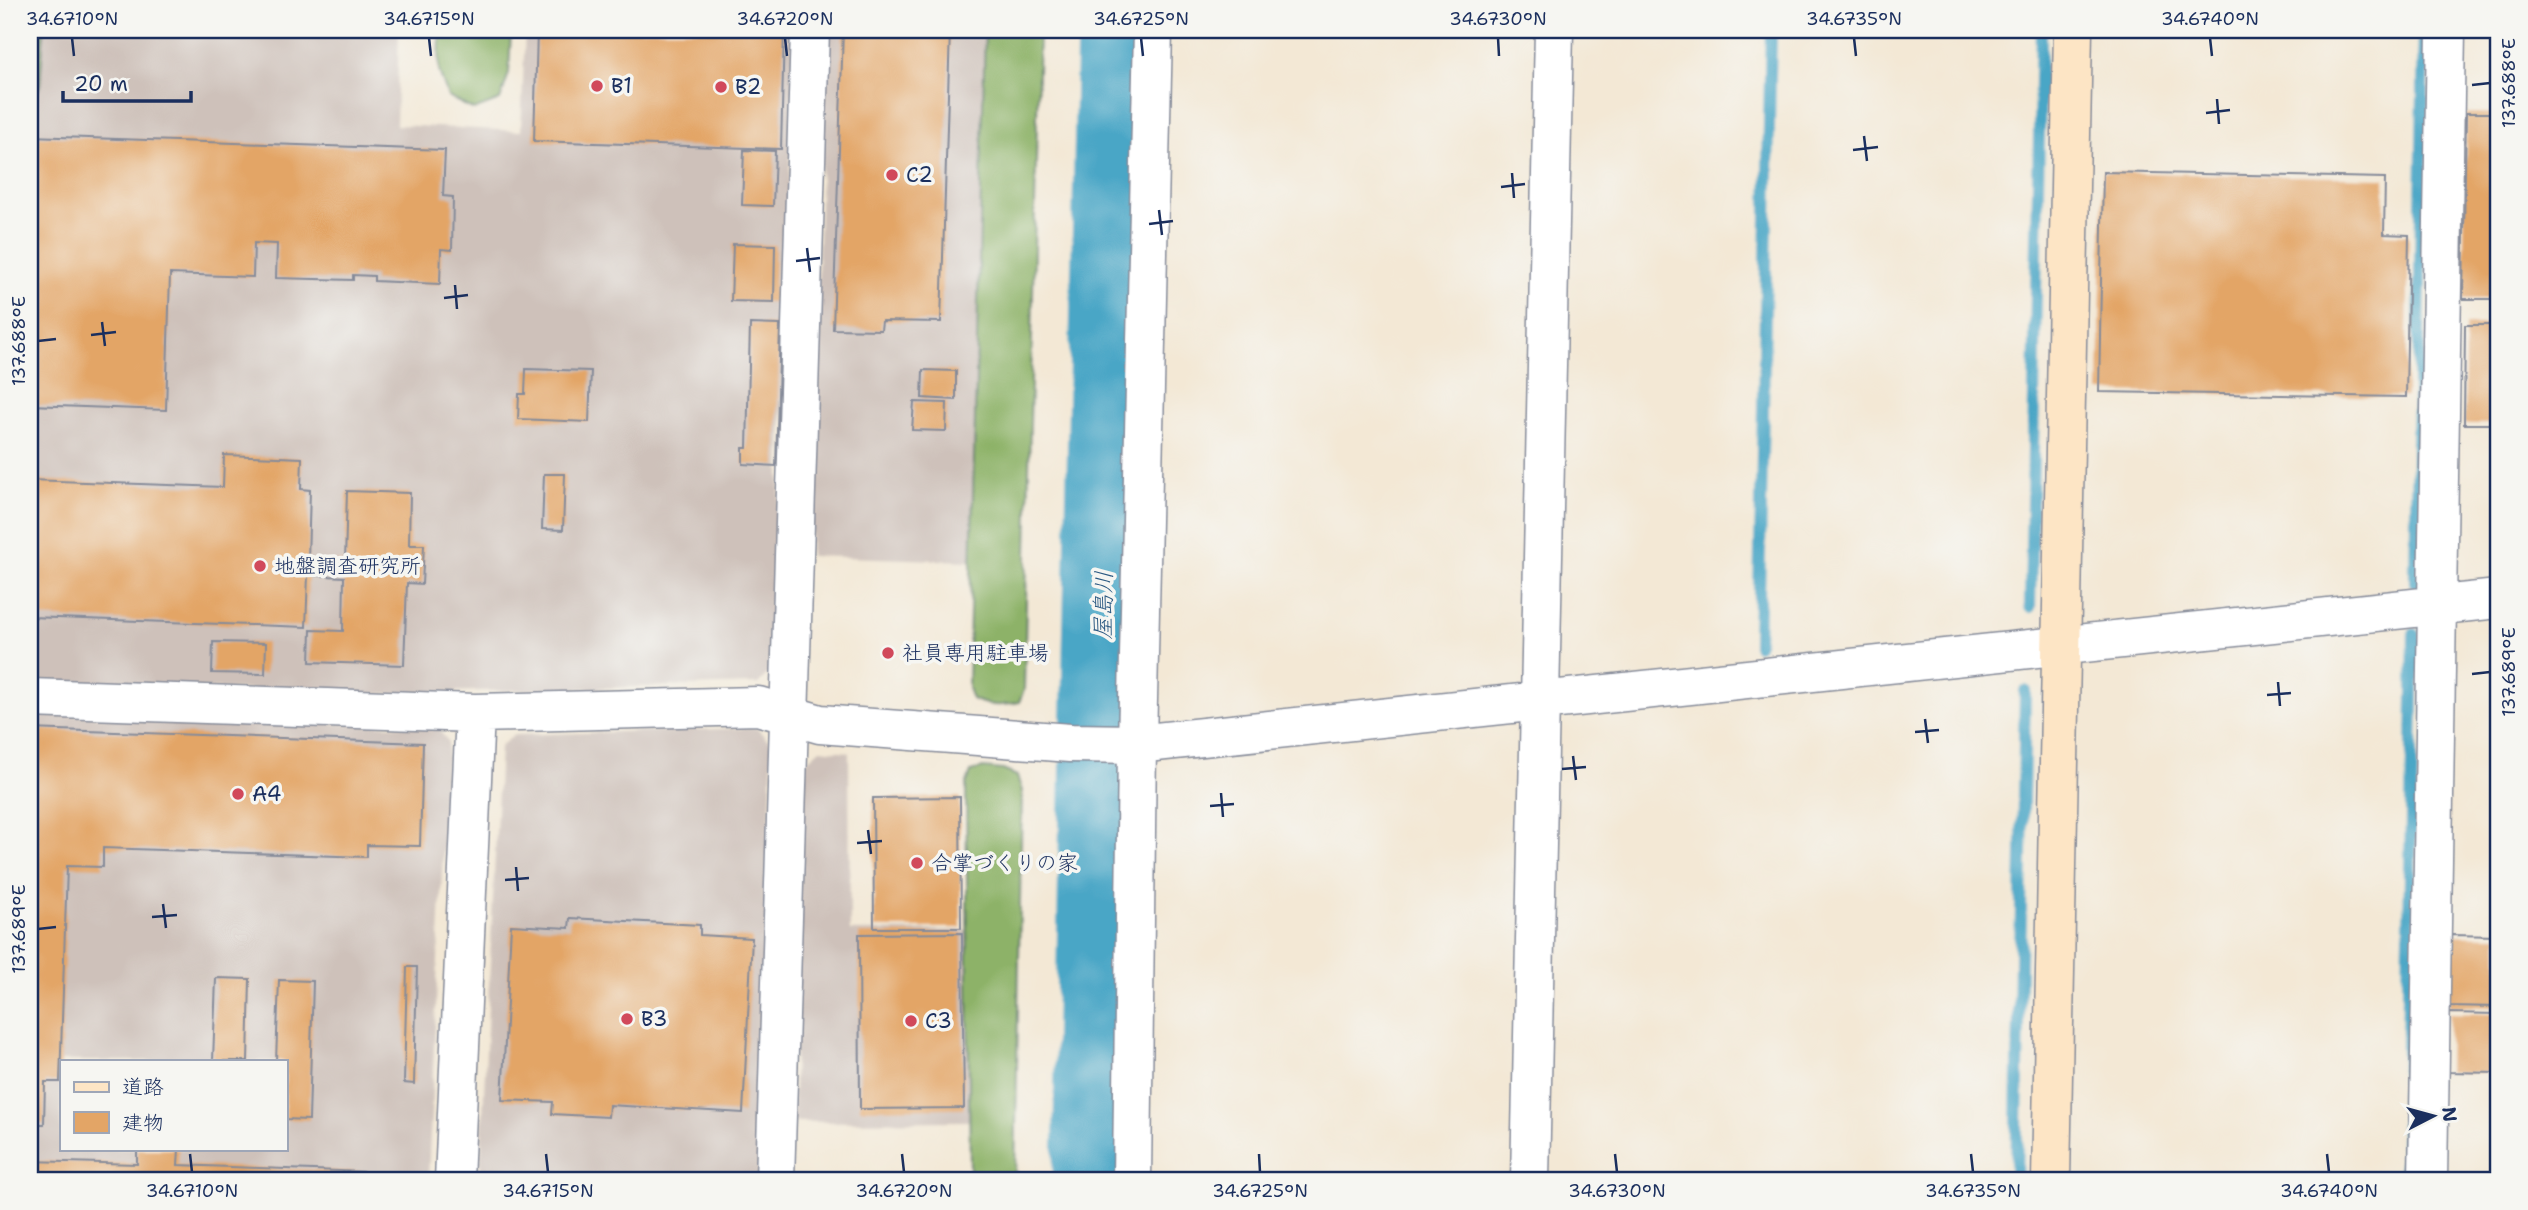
<svg xmlns="http://www.w3.org/2000/svg" width="2528" height="1210" font-family="'Shantell Sans','Klee One',sans-serif">
<style>
.industrial{fill:#cec1ba;fill-rule:evenodd}
.forest{fill:#8db268;stroke:#547063;stroke-width:2}
.lines{fill:none;stroke-linecap:round;stroke-linejoin:round}
.stream{stroke:#48a6c6;stroke-width:12}
.river{stroke:#48a6c6;stroke-width:77}
.building{fill:#e3a566}
.street-casing{stroke:#878c9a;stroke-width:41}
.secondary-casing{stroke:#878c9a;stroke-width:41}
.street{stroke:#fff;stroke-width:38}
.secondary{stroke:#fde5c5;stroke-width:38}
.ticks{fill:none;stroke:#1b2f5e;stroke-width:2.5}
.poi-dot{fill:#d1495b;stroke:#f6f6f2;stroke-width:2.5}
.labels{text-anchor:middle;dominant-baseline:central;stroke-width:7;stroke-linejoin:round;paint-order:stroke}
.poi-label{font-size:21px;fill:#1b2f5e;stroke:#f6f6f2;text-anchor:start}
.water-label{font-size:23px;font-style:italic;fill:#2b5982;stroke:#f6f6f2}
.neatline{fill:none;stroke:#1b2f5e;stroke-width:2.5}
.ticks-label{font-size:18px;text-anchor:middle;fill:#1b2f5e}
</style>
<rect width="100%" height="100%" fill="#f6f6f2"/>
<filter id="ink" filterUnits="userSpaceOnUse"><feTurbulence type="fractalNoise" baseFrequency=".0143" numOctaves="2"/><feDisplacementMap in="SourceGraphic" scale="14" xChannelSelector="R" yChannelSelector="G"/><feConvolveMatrix kernelMatrix="1 2 1 2 8 2 1 2 1" color-interpolation-filters="sRGB"/></filter>
<filter id="wash" filterUnits="userSpaceOnUse"><feTurbulence type="fractalNoise" baseFrequency=".00686" numOctaves="4" result="noise"/><feDisplacementMap in="SourceGraphic" scale="28" xChannelSelector="R" yChannelSelector="G"/><feGaussianBlur stdDeviation="1.57" result="paint"/><feColorMatrix in="noise" values="0 0 0 0 0 0 0 0 0 0 0 0 0 0 0 0 0 1.4 0 .05"/><feComposite in="paint" operator="in"/></filter>
<g filter="url(#wash)">
<rect width="100%" height="100%" fill="#f3e8d5"/>
<path class="industrial" d="M30,30H399L396,125L521,131L525,30H794L774,667L758,684L366,694L30,682Z
M825,30H985L971,561L810,556Z
M30,714L436,727L448,741L428,1180H30ZM61,1061H285V1149H61Z
M756,728L772,744L759,1180H480L500,747L513,735Z
M820,749L849,752L850,931L968,930L969,1121L793,1122L803,764Z"/>
<path class="forest" d="M30,30H44L40,85L36,96L30,101Z
M440,30H511L509,73L500,100L474,110L448,97L439,71Z
M985,30H1039L1024,690L1019,702C1003,707 987,706 972,699L968,688Z
M983,768L1003,770L1017,776L1022,791L1015,1180H970L966,785L971,772Z"/>
<g class="lines">
<path class="stream" d="M2415,582L2424,30
M2030,607L2041,30
M1758,645L1771,30
M2016,1180L2025,691
M2405,1180L2414,634"/>
<path class="river" d="M1091,1180L1099,743L1115,30"/>
</g>
<g id="blocks">
<path class="building" d="M537,30H784L781,149L534,141Z
M843,30H950L941,322L882,321L881,330L833,329Z
M2466,113H2498V299H2463Z
M30,136L445,150L443,196L453,197L452,250L441,249L440,284L374,281V276L353,275V280L276,278L277,244L254,243L253,277L170,274L166,410L30,405L35,270H30Z
M744,150L775,151L773,206L742,205Z
M2103,172L2385,178L2384,234L2409,235L2406,397L2099,392Z
M733,244L775,245L774,302L731,301Z
M750,324L780,325L776,466L743,464V448H747Z
M2465,325H2498V424H2464Z
M526,369L591,371L589,422L518,419L519,394H525Z
M923,370L956,371V400L922,398Z
M914,402L947,403L946,431L912,430Z
M224,455L302,458L301,489L310,490L308,561L345,562L347,491L410,493L409,545H424L422,584L407,583L404,665L310,662L311,630L343,631L344,577L308,575L306,627L30,617V480L223,487Z
M544,474H565L563,530L542,529Z
M213,642L266,643L265,674L212,673Z
M30,729L423,743L420,846L367,845V857L103,848V867L67,866L60,1082H45L44,1124H30Z
M960,797L961,928H874L873,798Z
M570,918L700,925V935L752,938L743,1113L609,1105L608,1117L552,1114L553,1102L502,1100L511,925L569,928Z
M962,933L964,1108L860,1109L859,934Z
M2451,935L2498,936V1007L2449,1006Z
M407,967H417L414,1084L404,1083Z
M216,978L250,979L248,1061H213Z
M279,980L313,981L309,1120L285,1119V1061H276Z
M2449,1013L2498,1014V1073L2448,1072Z
M137,1149H179L178,1165L420,1174V1180H30V1161L137,1164Z"/>
</g>
</g>
<g filter="url(#ink)">
<use href="#blocks" fill-opacity="0" stroke="#878c9a" stroke-width="2"/>
<g class="lines">
<defs>
<path id="street" d="M30,698L475,713L758,706L820,724L1070,743L1137,744L2498,599
M454,1180L475,713
M775,1180L810,30
M1132,1180L1137,744L1153,30
M1530,1180L1554,30
M2428,1180L2446,30"/>
<path id="secondary" d="M2051,1180L2073,30"/>
</defs>
<use href="#street" class="street-casing"/>
<use href="#secondary" class="secondary-casing"/>
<use href="#street" class="street"/>
<use href="#secondary" class="secondary"/>
</g>
</g>
<path class="ticks" d="M72,38L74,56M429,38L431,56M785,38L787,56M1141,38L1143,56M1498,38L1499,56M1854,38L1856,56M2210,38L2212,56M2472,85L2490,83M2217,99L2219,124M2206,113L2230,110M1864,136L1867,161M1853,150L1878,147M1512,173L1514,198M1501,187L1525,184M1159,210L1162,235M1149,224L1173,221M807,248L810,272M796,261L820,258M455,285L457,309M444,298L468,295M102,322L105,346M91,335L116,332M38,341L56,339M2472,674L2490,672M2278,682L2280,706M2267,695L2291,693M1925,719L1928,743M1915,732L1939,730M1573,756L1576,780M1562,769L1586,767M1221,793L1223,817M1210,806L1234,804M868,830L871,854M857,843L882,841M516,867L518,891M505,880L529,878M163,904L166,928M152,917L177,915M38,929L56,927M190,1154L192,1172M546,1154L548,1172M902,1154L904,1172M1259,1154L1260,1172M1615,1154L1617,1172M1971,1154L1973,1172M2327,1154L2329,1172"/>
<g class="poi-dot">
<circle cx="597" cy="86" r="7"/>
<circle cx="721" cy="87" r="7"/>
<circle cx="892" cy="175" r="7"/>
<circle cx="260" cy="566" r="7"/>
<circle cx="888" cy="653" r="7"/>
<circle cx="238" cy="794" r="7"/>
<circle cx="917" cy="863" r="7"/>
<circle cx="627" cy="1019" r="7"/>
<circle cx="911" cy="1021" r="7"/>
</g>
<g class="labels">
<g class="poi-label">
<text x="611" y="86">B1</text>
<text x="735" y="87">B2</text>
<text x="906" y="175">C2</text>
<text x="274" y="566">地盤調査研究所</text>
<text x="902" y="653">社員専用駐車場</text>
<text x="252" y="794">A4</text>
<text x="931" y="863">合掌づくりの家</text>
<text x="641" y="1019">B3</text>
<text x="925" y="1021">C3</text>
</g>
<g class="water-label">
<text transform="translate(1103 605) rotate(-89)">屋島川</text>
</g>
</g>
<rect width="2528" height="1210" fill="none" stroke="#f6f6f2" stroke-width="77"/>
<rect x="60" y="1060" width="228" height="91" fill="#f6f6f2" stroke="#9ea6b7" stroke-width="2"/>
<rect x="74" y="1082" width="35" height="10" fill="#fde5c5" stroke="#9ea6b7" stroke-width="2"/>
<text x="122" y="1094" font-size="21" fill="#1b2f5e">道路</text>
<rect x="74" y="1112" width="35" height="21" fill="#e3a566" stroke="#9ea6b7" stroke-width="2"/>
<text x="122" y="1130" font-size="21" fill="#1b2f5e">建物</text>
<g transform="translate(2433 1116) rotate(84)" stroke="#f6f6f2" stroke-width="5" paint-order="stroke">
<path d="M0-5L12 26L0 18L-12 26Z" fill="#1b2f5e"/>
<text y="-10" font-size="19" font-weight="bold" text-anchor="middle" fill="#1b2f5e">N</text>
</g>
<path d="M63 91v10h128v-10" fill="none" stroke="#1b2f5e" stroke-width="3.5"/>
<text x="74" y="91" font-size="21" fill="#1b2f5e" stroke="#f6f6f2" stroke-width="5" paint-order="stroke">20 m</text>
<rect x="38" y="38" width="2452" height="1134" class="neatline"/>
<g class="ticks-label">
<text x="72" y="25">34.6710°N</text>
<text x="429" y="25">34.6715°N</text>
<text x="785" y="25">34.6720°N</text>
<text x="1141" y="25">34.6725°N</text>
<text x="1498" y="25">34.6730°N</text>
<text x="1854" y="25">34.6735°N</text>
<text x="2210" y="25">34.6740°N</text>
<text transform="translate(2509 83) rotate(-90)" y="6">137.688°E</text>
<text transform="translate(19 341) rotate(-90)" y="6">137.688°E</text>
<text transform="translate(2509 672) rotate(-90)" y="6">137.689°E</text>
<text transform="translate(19 929) rotate(-90)" y="6">137.689°E</text>
<text x="192" y="1197">34.6710°N</text>
<text x="548" y="1197">34.6715°N</text>
<text x="904" y="1197">34.6720°N</text>
<text x="1260" y="1197">34.6725°N</text>
<text x="1617" y="1197">34.6730°N</text>
<text x="1973" y="1197">34.6735°N</text>
<text x="2329" y="1197">34.6740°N</text>
</g>
</svg>
